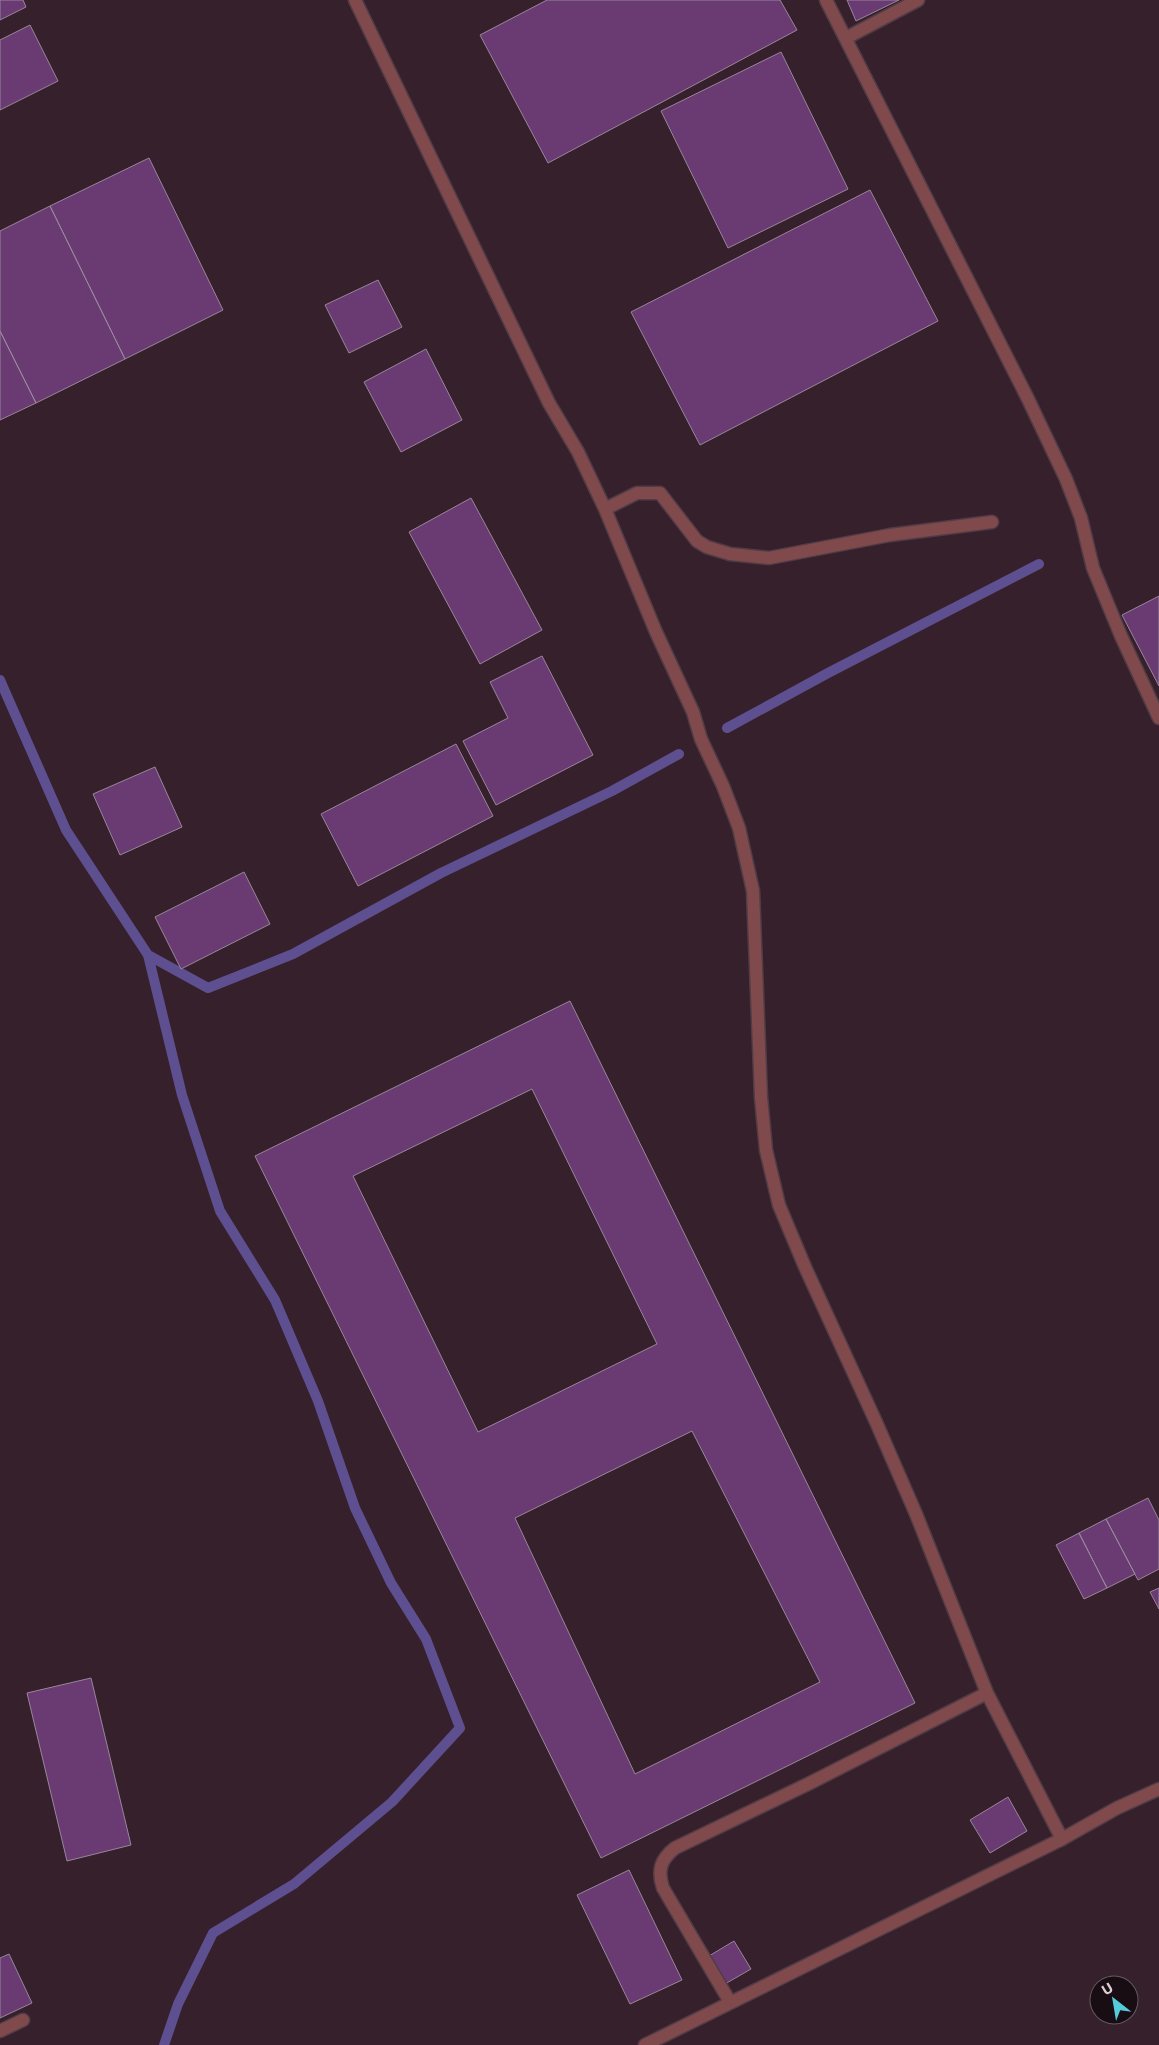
<svg xmlns="http://www.w3.org/2000/svg" width="1159" height="2045" font-family="Commissioner,sans-serif">
<style>
.lines{fill:none;stroke-linecap:round;stroke-linejoin:round}
.stream{stroke:#5e4f90;stroke-width:10}
.building{fill:#6a3b72;stroke:#98869b;fill-rule:evenodd}
.lane-casing{stroke:#513c46;stroke-width:15}
.street-casing{stroke:#513c46;stroke-width:15}
.lane{stroke:#804a4c;stroke-width:12}
.street{stroke:#804a4c;stroke-width:12}
</style>
<rect width="100%" height="100%" fill="#36202b"/>
<g class="lines">
<path class="stream" d="M0,680L66,830L148,955L208,988L293,954L441,873L612,791L679,754
M727,728L828,673L1039,564
M148,955L182,1095L220,1211L275,1300L318,1401L355,1508L391,1583L426,1639L460,1728L392,1802L294,1884L213,1933L178,2004L164,2045"/>
</g>
<path class="building" d="M0,0H23L26,7L0,20Z
M547,0H780L797,30L548,163L480,35Z
M847,0H899L856,21Z
M30,25L58,81L0,110V40Z
M781,52L848,189L728,248L661,111Z
M149,158L223,310L125,359L50,206Z
M870,190L938,321L700,445L631,312Z
M50,206L125,359L36,403L0,331V231Z
M378,280L402,327L349,353L325,305Z
M0,331L36,403L0,420Z
M426,349L462,420L401,452L364,382Z
M471,498L542,630L480,664L409,532Z
M1159,596V686L1122,615Z
M542,656L593,755L496,805L463,741L508,718L490,682Z
M456,744L493,816L358,886L321,814Z
M155,767L182,827L120,855L93,794Z
M244,872L270,924L181,969L155,917Z
M570,1001L915,1703L601,1858L255,1156ZM532,1089L657,1344L478,1432L353,1176ZM692,1431L820,1682L635,1774L515,1518Z
M1148,1498L1159,1520V1569L1138,1580L1106,1519Z
M1106,1519L1135,1574L1107,1588L1079,1533Z
M1079,1533L1107,1588L1084,1599L1056,1545Z
M1159,1588V1609L1150,1592Z
M91,1678L131,1845L67,1861L27,1693Z
M1008,1797L1027,1831L990,1853L970,1820Z
M629,1870L682,1980L630,2004L577,1895Z
M734,1941L751,1969L725,1984L709,1956Z
M9,1954L32,2003L0,2018V1958Z"/>
<g class="lines">
<defs>
<path id="lane" d="M355,0L549,403L578,452L605,509L637,493H660L697,541L707,547L730,554L759,557L769,558L890,535L992,522
M605,509L656,632L693,712L701,739L723,786L739,828L753,891L761,1097L766,1150L779,1205L805,1267L876,1422L916,1514L987,1693
M730,2002L663,1888C657,1870 661,1859 675,1848L810,1783L987,1693L1062,1839"/>
<path id="street" d="M826,0L1028,399L1066,479L1081,518L1093,568L1121,636L1159,718
M846,38L918,0
M0,2031L23,2020
M645,2045L1062,1839L1117,1808L1159,1789"/>
</defs>
<use href="#lane" class="lane-casing"/>
<use href="#street" class="street-casing"/>
<use href="#lane" class="lane"/>
<use href="#street" class="street"/>
</g>
<g transform="translate(1114 2000) rotate(329)"><circle r="24" fill="#170d12" stroke="#665a60"/>
<path d="M0-4L9 19L0 12L-9 19Z" fill="#53cbda"/>
<text y="-8" font-size="14" font-weight="bold" text-anchor="middle" fill="#ddced4">U</text>
</g>
</svg>
